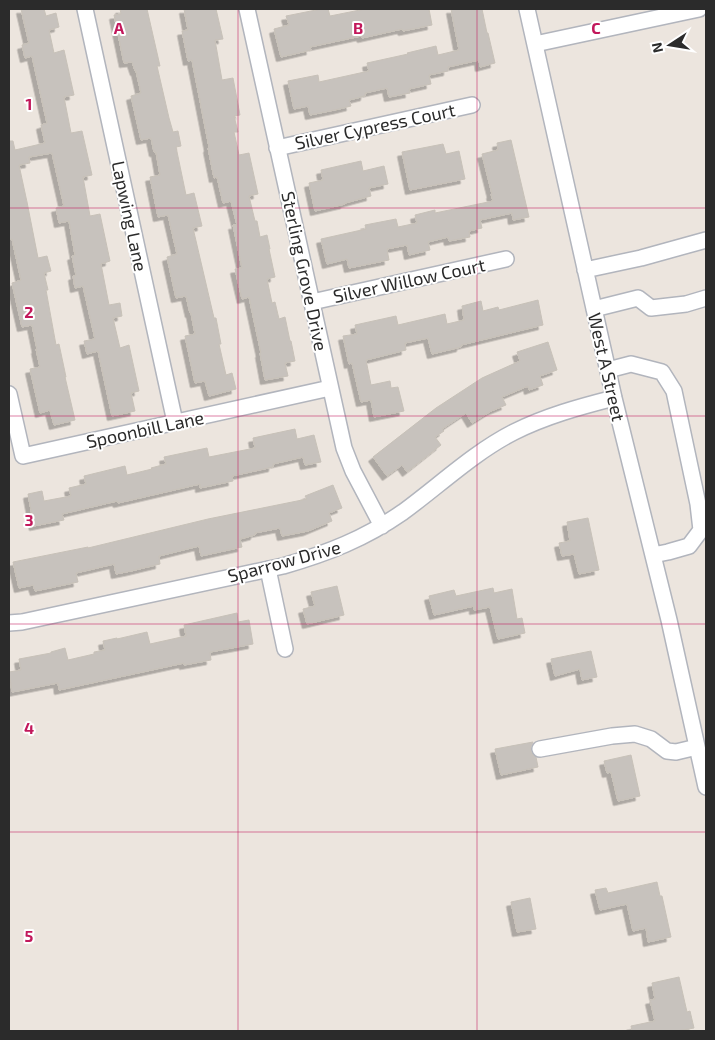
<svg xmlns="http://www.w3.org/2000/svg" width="715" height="1040" font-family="'Exo 2',sans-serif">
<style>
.building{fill:#c7c2bd;stroke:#c7c1b8;filter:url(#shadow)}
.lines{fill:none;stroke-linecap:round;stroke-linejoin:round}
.minor-casing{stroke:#b2b5bd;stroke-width:18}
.minor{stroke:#fff;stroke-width:15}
.grid{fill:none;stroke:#c2185b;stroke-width:1;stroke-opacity:0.55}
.labels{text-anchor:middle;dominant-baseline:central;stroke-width:4;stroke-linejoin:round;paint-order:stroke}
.street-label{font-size:18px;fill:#2b2b2b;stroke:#fff}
.grid-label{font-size:16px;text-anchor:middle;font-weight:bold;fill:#c2185b;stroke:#fff;stroke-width:4;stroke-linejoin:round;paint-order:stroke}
</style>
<defs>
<filter id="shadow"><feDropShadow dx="-4.5" dy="4.5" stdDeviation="0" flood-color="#0004"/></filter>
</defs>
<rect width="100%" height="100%" fill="#ece5de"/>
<path class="building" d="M21,9H44L46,16L56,13L59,27L49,30L54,53L64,50L74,95L64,97L71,133L82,131L92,175L83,177L90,216L100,214L110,261L101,264L109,305L120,303L122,316L113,318L120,348L129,345L139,391L131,393L135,411L112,416L98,351L87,354L84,341L95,339L83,286L75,288L73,276L76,275L72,256L75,255L69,221L59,223L56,208L64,206L52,153L29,157L30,163L19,165L27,202L38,258L47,256L51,271L44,273L48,290H46L56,345L59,344L66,377H65L75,420L54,425L50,410L40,413L30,369L40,367L36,349H37L32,325L22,327L12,283L21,280L12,239L9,240V141H13L15,150L45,143L41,125L47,123L32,56L25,58L22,45L29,43Z
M120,9H147L160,66H157L169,118L173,132L178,131L181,146L176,147L186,195L194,193L202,226L193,228L214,318H216L221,344H219L226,375L232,373L236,389L209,396L205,381L195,383L185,336L195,334L191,313H190L186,296L176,298L167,257L177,254L168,215L158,217L150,177L160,175L156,152H154L151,138L141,140L131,96L141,93L136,71H135L132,62L124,63L114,15L121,14Z
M184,9H216L223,39L215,40L222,80L233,78L240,115L234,116L238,132H234L239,155L249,153L258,194L249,196L255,221H257L260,237L267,235L270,249H269L275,277L267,279L272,303L275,302L279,319L285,317L290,341H291L295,361L285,363L288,376L265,380L260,353H261L249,297L242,299L235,269L242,268L233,225H237L231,201L223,203L217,177L214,178L208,148L209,147L192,60L188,61L182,31L188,30Z
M321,9H328L330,16L365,9H429L432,25L403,31L402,29L362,38L361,36L310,47L311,50L281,57L274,29L289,25L286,16Z
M451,9H482L487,33H488L495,63L480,67L479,60L448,67V71L429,75L431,84L409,89L410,93L389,97L387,88L365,93V96L349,100L351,106L339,109L310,115L308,106L294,109L288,81L318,75L319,82L369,71L367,63L408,54L407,53L436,46L438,55L459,50Z
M511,140L529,217L513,220L512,213L480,220L482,228L469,231L470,237L449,241L448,237L428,242L430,250L409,255L407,245L387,249L389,260L349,268L347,259L327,264L321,239L366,229L365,225L396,219L398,227L417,223L415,215L435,210V213L493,201L491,194H492L482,154L498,150L497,143Z
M443,144L446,154L459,151L465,179L410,190L402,152Z
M361,161L363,171L384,166L388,184L369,188L371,196L345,203V204L315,211L309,183L323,180L321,170Z
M538,300L543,325L461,345V347L432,354L428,338L405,343L406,350L366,360L371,385L390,381L391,388L398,387L404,411L374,417L371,400L361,402L352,363L349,364L343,336L357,334L355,325L396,316L398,325L445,314L447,324L464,320L462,306L481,301L483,311L498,307L499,310Z
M548,342L557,370L540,376L543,385L529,390L528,386L502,397L506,405L491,411L472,423L466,413L442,429L444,431L435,437L441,445L407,472L402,465L387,476L373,457L436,408L482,378L520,361L517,352Z
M295,429L297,439L314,435L321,462L305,465L303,457L273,464V467L232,476L233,481L200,488V484L118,503L117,501L62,514L64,520L34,526L28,494L42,491L44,501L71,496L69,488L86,484L84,476L125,466L127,475L152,469L151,468L166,464L164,457L207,448L209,457L255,448L253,438Z
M333,485L342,508L329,513L332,521L308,531L282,536L280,528L255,533V535L240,539L242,547L201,556L199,546L159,556L160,564L131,571L116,574L114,564L76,573L78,582L35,591L33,585L19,588L13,562L88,547V548L208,519L307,499L305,496Z
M588,518L599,570L579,574L574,554L562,556L559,543L570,541L567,522Z
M337,586L344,615L307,624L303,609L315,606L311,592Z
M493,588L494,593L512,589L517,619L522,618L525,633L498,639L490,607L474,610V606L434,615L429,596L454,590L456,596Z
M237,613L238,622L249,620L253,644L210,652L211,660L184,665V663L59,690L58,683L12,692L9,672L21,670L19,659L51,653V652L65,648L68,660L94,654V652L105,650L103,641L117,638V639L147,632L150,644L186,636L184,625Z
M591,651L597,677L582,680L580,669L555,676L551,659Z
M533,742L531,746V751L533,755L536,757L538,767L501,775L495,749Z
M631,755L640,796L618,801L611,772L607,773L604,761Z
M657,882L660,896H662L671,937L648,942L646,928L633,931L627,904L600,910L595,890L606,888L608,893Z
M530,898L536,929L517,932L511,902Z
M679,977L687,1012L690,1011L694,1028L678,1031H632L631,1026L655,1021L650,1000L655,999L652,983Z"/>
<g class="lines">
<defs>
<path id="minor" d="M85,9L175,422
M247,9L344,448L353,471L382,526
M527,9L614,398L669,620L706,787
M535,44L699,9
M277,148L472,105
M585,270L641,258L706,240
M312,302L506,259
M594,309L638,298L651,308L686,304L706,298
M608,370L631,364L662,372L674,391L698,504L701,530L689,546L668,552L653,555
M9,394L23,456L330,388
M268,569L285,649
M9,623L22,622L283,566C328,553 364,539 403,512C440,485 473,453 514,432C546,416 579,407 614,398
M540,749L612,736L635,734L651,739L667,751L676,752L697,747"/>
</defs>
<use href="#minor" class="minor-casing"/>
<use href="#minor" class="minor"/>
</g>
<path class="grid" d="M238,9V1031M477,9V1031M9,208H706M9,416H706M9,624H706M9,832H706"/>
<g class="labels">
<g class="street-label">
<text transform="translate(375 126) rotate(-12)">Silver Cypress Court</text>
<text transform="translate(130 216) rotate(78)">Lapwing Lane</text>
<text transform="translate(305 271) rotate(78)">Sterling Grove Drive</text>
<text transform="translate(409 280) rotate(-12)">Silver Willow Court</text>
<text transform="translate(607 367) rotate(77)">West A Street</text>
<text transform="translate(145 429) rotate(-12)">Spoonbill Lane</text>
<text transform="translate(284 561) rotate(-15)">Sparrow Drive</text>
</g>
</g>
<g class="grid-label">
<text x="119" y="34">A</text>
<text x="358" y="34">B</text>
<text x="596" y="34">C</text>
<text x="29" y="110">1</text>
<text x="29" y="318">2</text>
<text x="29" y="526">3</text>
<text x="29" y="734">4</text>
<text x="29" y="942">5</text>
</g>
<rect width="715" height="1040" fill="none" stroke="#2b2b2b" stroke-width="20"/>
<g transform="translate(670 45) rotate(258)" stroke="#ffffff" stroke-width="4" paint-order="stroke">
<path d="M0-4L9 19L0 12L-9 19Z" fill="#2b2b2b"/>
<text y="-8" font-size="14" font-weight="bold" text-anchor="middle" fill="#2b2b2b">N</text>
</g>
</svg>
